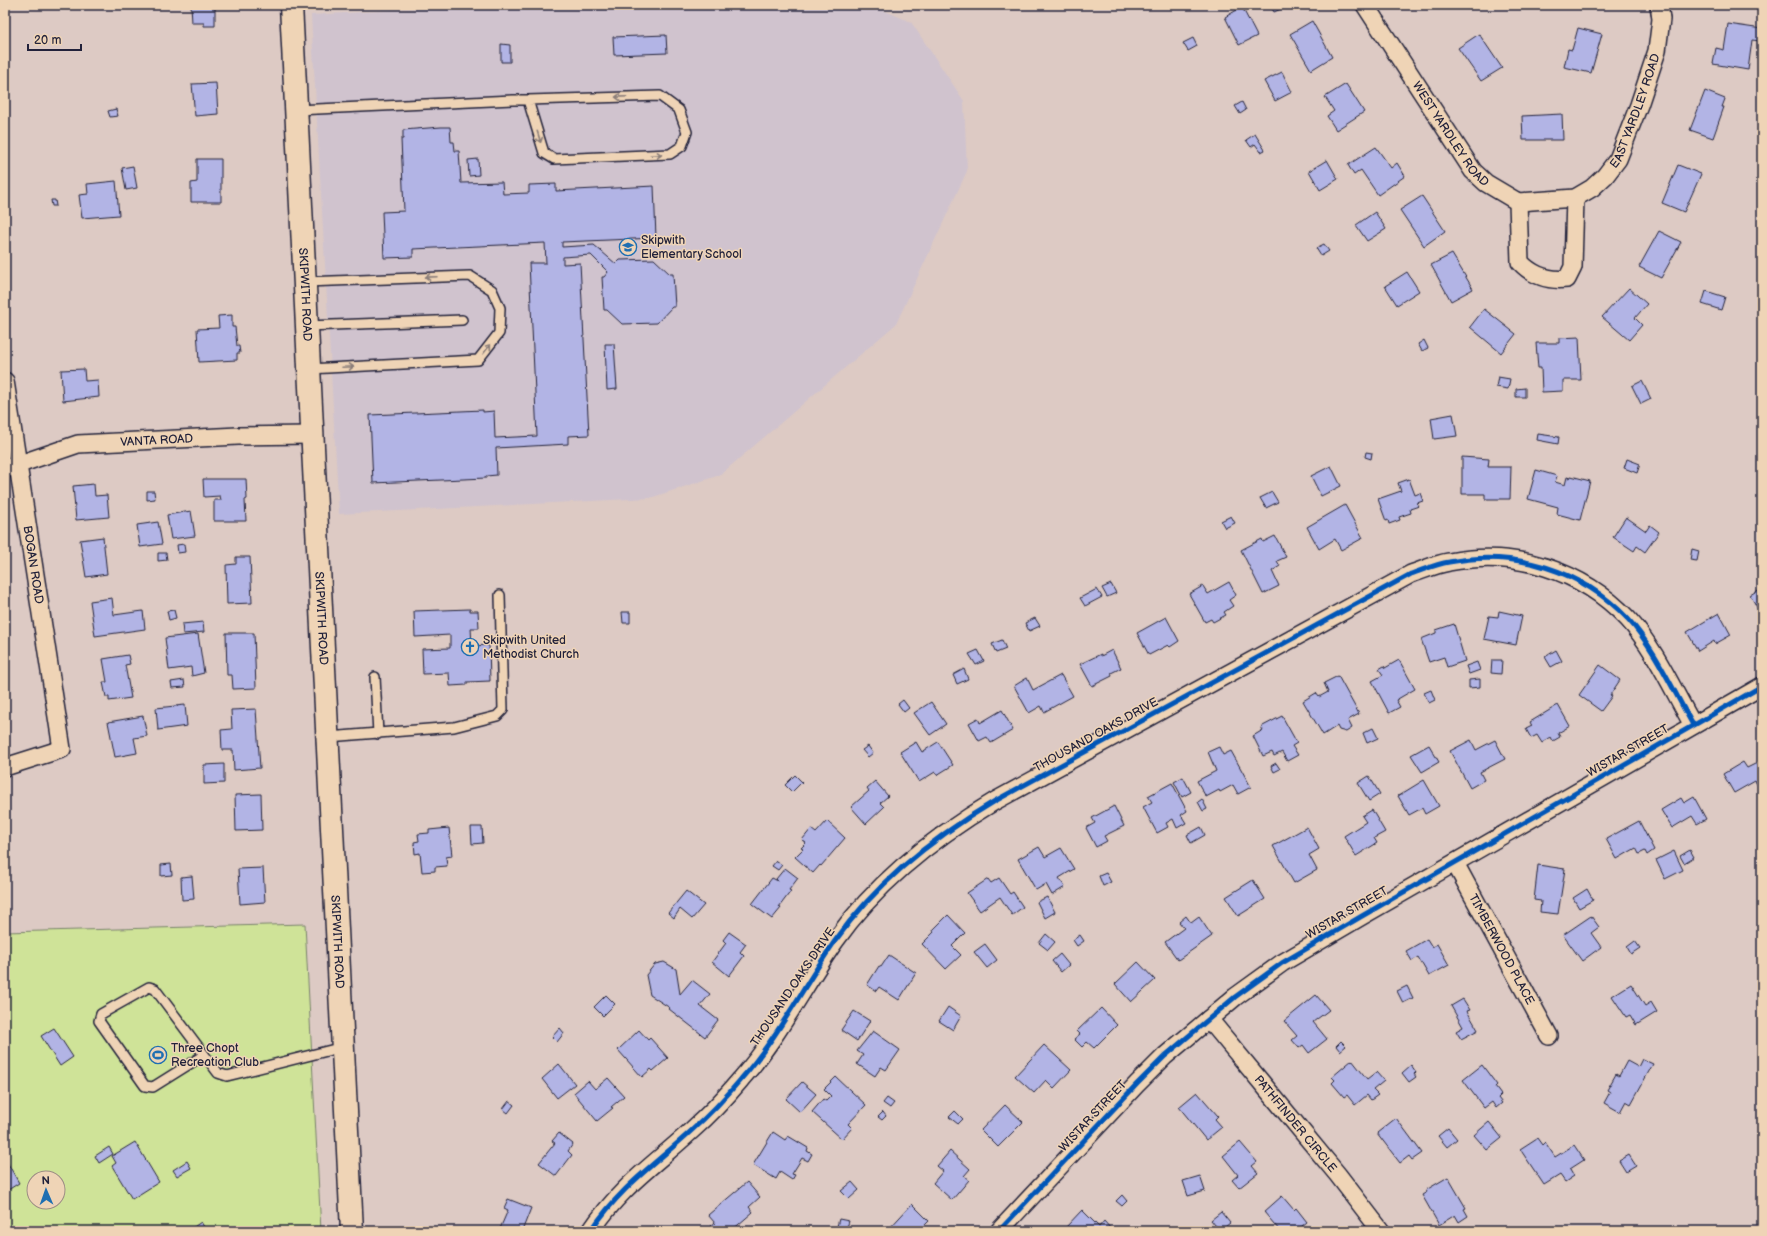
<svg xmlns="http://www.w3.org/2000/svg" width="1767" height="1236" font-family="'Balsamiq Sans',sans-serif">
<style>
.built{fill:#d0c3ce}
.green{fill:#cfe398;stroke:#78826a;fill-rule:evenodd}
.building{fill:#b2b4e5;stroke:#22223b}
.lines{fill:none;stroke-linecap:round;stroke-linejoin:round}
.lane-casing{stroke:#22223b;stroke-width:12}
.street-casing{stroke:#22223b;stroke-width:20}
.secondary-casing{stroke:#22223b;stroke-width:25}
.lane{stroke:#efd4b6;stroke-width:9}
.street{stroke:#efd4b6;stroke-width:17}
.secondary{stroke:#efd4b6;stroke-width:22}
.cycleway-casing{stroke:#efd4b6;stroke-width:8}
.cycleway{stroke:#0057b8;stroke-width:5}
.oneway{stroke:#887b78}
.labels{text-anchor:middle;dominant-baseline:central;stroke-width:3;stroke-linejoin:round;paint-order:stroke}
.street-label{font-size:12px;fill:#22223b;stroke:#efd4b6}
.poi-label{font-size:12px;fill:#22223b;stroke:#efd4b6;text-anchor:start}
</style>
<rect width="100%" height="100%" fill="#ddcac4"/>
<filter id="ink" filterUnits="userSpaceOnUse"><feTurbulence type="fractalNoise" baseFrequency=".025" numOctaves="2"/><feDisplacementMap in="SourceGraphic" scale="8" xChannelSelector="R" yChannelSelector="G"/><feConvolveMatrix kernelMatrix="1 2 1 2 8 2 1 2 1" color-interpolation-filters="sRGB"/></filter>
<g filter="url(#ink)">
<path class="built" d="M486,5H871L911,22L964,101L967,171L896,324L720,475L650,498L339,514L311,15Z"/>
<path class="green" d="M305,924L321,1231H5V932ZM34,1178H58V1202H34Z"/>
<path class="building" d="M191,5H215V26H204V23H192Z
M1270,5H1290L1274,12Z
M1242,7L1257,36L1239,45L1225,17Z
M1312,21L1332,57L1311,70L1290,34Z
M1728,24L1762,29L1760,41L1752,40L1748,70L1713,64L1716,48L1724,50Z
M1578,28L1602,34L1591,73L1564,67L1568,49L1572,50Z
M1479,34L1502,68L1481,81L1458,48Z
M666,35L667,53L614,55L613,37Z
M1193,38L1197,46L1188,51L1183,43Z
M501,44L510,45V62H501Z
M1282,72L1292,92L1275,101L1264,81Z
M216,83L218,114L195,116L192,84Z
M1346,84L1364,112L1336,130L1327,116L1334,111L1325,97Z
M1705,91L1725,99L1722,107H1724L1713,138L1690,130Z
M1242,102L1246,110L1240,114L1235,106Z
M116,109L118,116L110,117L108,111Z
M1562,114L1563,140H1523L1522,116Z
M441,127H450L451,142H454L455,151H459L461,183L502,182L503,194L529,193V185L556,184V191L654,186L656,238L562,242V247L594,245L616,264L620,260L654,259L670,274H673L675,307H672L657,323L622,324L607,310H604L602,277H604L608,272L591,255L563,257V264L580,263L589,435L568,436V444L496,448L497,475L486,476V478L373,483L370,415L483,410V412L494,411L495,438L537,436L529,263H546L545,243L413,249V257L384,258L382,212L404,211L401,139H403V130Z
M1255,134L1265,150L1261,152L1255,144L1251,147L1246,140Z
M1376,147L1391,168L1397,163L1405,176L1378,195L1361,170L1354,175L1348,165Z
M197,159H221V202H191V183L197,182Z
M478,159L479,175L469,176L468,160Z
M1327,160L1338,179L1320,190L1309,171Z
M1678,165L1701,174L1684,212L1662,203Z
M133,166L137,188L126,190L122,168Z
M116,181L119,215L82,218L79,195L88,194L87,184Z
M1422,196L1445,231L1424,246L1400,210Z
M51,200H55L56,206H52Z
M1375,212L1386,229L1367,241L1356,225Z
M1659,231L1681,242L1661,278L1639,267Z
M1324,244L1329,251L1321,256L1316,248Z
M1452,254L1473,289L1451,301L1431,265Z
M1407,272L1419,291L1397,305L1385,286Z
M1629,288L1647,304L1635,318L1642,325L1629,340L1602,317Z
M1706,291L1725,297L1721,310L1702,304Z
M1484,309L1516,334L1501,353L1470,327Z
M232,315V327H235L237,346H239L240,353H237V360L199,362L197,329L219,328L218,316Z
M1579,337L1581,380H1563V391L1542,392L1541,368H1538L1536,343H1559V338Z
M1424,340L1428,348L1422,351L1418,344Z
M605,344H614L617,389L607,390Z
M84,369L85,381L98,380L99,397L63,401L61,370Z
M1498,377L1510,379L1508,389L1496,387Z
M1642,381L1651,399L1641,404L1632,386Z
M1525,388V397H1516V389Z
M1453,414L1457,436L1434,439L1431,418Z
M1538,434L1559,437L1558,444L1537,440Z
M1366,452L1372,453L1371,459L1365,457Z
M1462,457L1489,459L1488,467H1511L1510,499H1485V494H1462Z
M1627,459L1640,464L1637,473L1624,468Z
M1331,466L1341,486L1321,496L1311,476Z
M1536,470L1557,476L1555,482L1565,485L1567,477L1570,478L1571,476L1590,481L1580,520L1557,514L1558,507L1528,499Z
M203,479H246L247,499L245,500L246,521H214V500H221L220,496L204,497Z
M1409,479L1415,495L1420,493L1423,501L1417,503L1419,506L1410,509L1411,513L1399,517L1400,520L1389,524L1388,520L1386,521L1378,499L1401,491L1398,483Z
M94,484L95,496L107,495L109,517L76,520L73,486Z
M147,491H154L155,499L147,500Z
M1272,492L1278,502L1266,508L1260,498Z
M1345,505L1363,538L1341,550L1335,539L1319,549L1307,527Z
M191,511L195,536L171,539L167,515Z
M1231,516L1235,523L1225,528L1221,521Z
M1626,517L1646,531L1650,525L1659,532L1645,552L1637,546L1634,551L1613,537Z
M158,522L162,544L140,547L137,525Z
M1275,536L1286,557L1277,561L1280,566L1272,571L1279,586L1263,594L1241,550L1262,539L1263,542Z
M103,537L107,574L86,577L80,540Z
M184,544L185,552L178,553L177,545Z
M1692,549L1699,551L1697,561L1690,560Z
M158,553H166L167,560L158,561Z
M236,557H250L252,603L227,604L226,565L236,564Z
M1229,582L1236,595L1229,600L1233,606L1224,612L1226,615L1213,622L1211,619L1205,622L1189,594L1203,586L1208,594Z
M1111,584L1116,593L1107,597L1102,588Z
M1762,588V616L1750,595Z
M1097,589L1102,597L1085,606L1080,598Z
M112,598L114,615L143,611L145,629L95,636L90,601Z
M470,609V611H478L479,628H471L472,646L489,645L490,681L467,682V685L450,686L449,673L423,674L422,649L450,648V635L415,637L414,611Z
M174,610L176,618L169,620L167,611Z
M1499,611L1522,616L1516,645L1484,639L1489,616L1498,617Z
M622,612H630V623H623Z
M1719,613L1731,635L1715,644L1714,641L1698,651L1687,632Z
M1166,617L1179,641L1170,647L1168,645L1149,655L1137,633Z
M1035,618L1040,626L1029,631L1025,623Z
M203,622L204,632L183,634L182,624Z
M1454,624L1465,661L1447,667L1444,657L1429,662L1421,639L1436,633V630Z
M226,633H254L256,688L233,689L232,675H227Z
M198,634L204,673L192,676L191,667L169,670L165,638Z
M1002,640L1006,649L996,653L992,644Z
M978,650L984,661L976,665L969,654Z
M1112,650L1121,668L1111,673L1112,676L1092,686L1080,664L1101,654V656Z
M1556,650L1562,661L1551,667L1545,657Z
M128,655L130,664L125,665L131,698L109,701V697H106L103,682H107L103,659Z
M1399,660L1415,689L1396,700L1400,707L1389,713L1372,681L1383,675L1379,669L1384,666L1385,668Z
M1492,660H1502L1501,674L1491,673Z
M1477,662L1480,670L1469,674L1466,666Z
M1600,665L1620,680L1610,695L1612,696L1601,711L1579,695Z
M964,669L968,679L957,684L953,675Z
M1061,675L1073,696L1044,712L1041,706L1029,713L1014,686L1027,678L1033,690Z
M1338,676L1359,714L1348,720L1352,728L1346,732L1339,730L1337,726L1323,735L1303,701L1316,693L1319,697L1328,692L1324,683Z
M1480,679V687L1469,688V680Z
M184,680L185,687L172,688L171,682Z
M1431,690L1435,700L1429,703L1424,693Z
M903,700L909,708L904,712L898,704Z
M931,702L946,724L930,735L914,713Z
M5,703L8,724H5Z
M185,705L187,726L158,730L156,708Z
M1558,705L1570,726L1558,733L1560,737L1553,741L1551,737L1542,743L1537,735L1531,738L1526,729L1532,726L1530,722Z
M256,709L260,768L234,770L233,750H222L221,730L232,729L231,710Z
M1002,710L1013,730L991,743L987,737L979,741L969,723L978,718L980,723Z
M143,716L147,736L134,738L137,753L115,757L108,722Z
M1282,716L1297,743L1292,746L1298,755L1287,761L1282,752L1274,756L1272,752L1263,756L1253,736L1263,730L1261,727Z
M1373,728L1378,738L1367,743L1363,733Z
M1471,740L1476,750L1495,740L1505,759L1480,772L1484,780L1470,788L1450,751Z
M916,742L922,752L938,742L953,765L937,775L935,772L919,782L900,752Z
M1429,745L1439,762L1422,772L1411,755Z
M868,746L873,753L868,757L862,750Z
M1219,747L1223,755L1231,751L1251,787L1238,794L1233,785L1220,792L1219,790L1206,797L1197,781L1216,771L1208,752Z
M1743,762L1747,768L1757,763L1762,772V792L1755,781L1734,793L1723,774Z
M1276,763L1280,769L1274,772L1271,766Z
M224,764V783L204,784V765Z
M795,775L802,782L792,792L785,785Z
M1369,776L1380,794L1369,801L1358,783Z
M1183,777L1191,792L1182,797L1174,782Z
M1424,780L1439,806L1425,814L1422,808L1409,815L1398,796Z
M875,781L888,796L880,803L884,807L866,824L851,807L869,791L867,788Z
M1172,783L1187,811L1181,815L1186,823L1177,828L1173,819L1166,823L1168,827L1157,833L1143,807L1152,802L1148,796Z
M261,794L262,830L236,831L235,795Z
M1694,797L1706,819L1697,824L1692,816L1672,828L1661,810L1681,798L1684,803Z
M1202,799L1207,809L1203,811L1198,802Z
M1114,806L1124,826L1104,836L1107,841L1096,847L1086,828L1095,823L1092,818Z
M1372,810L1385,832L1374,838L1377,843L1356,856L1344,836L1366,822L1362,816Z
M827,821L845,838L821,866L820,865L813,873L795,857L803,849L801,848L806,843L802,840L811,829L816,833Z
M1639,821L1654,850L1647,855L1645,851L1639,854L1636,848L1617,859L1606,839Z
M471,827H482L483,843L472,844Z
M1201,827L1205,835L1191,843L1187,835Z
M1307,827L1319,849L1309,855L1317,870L1294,883L1273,846Z
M449,828L452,856L446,857L447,866L435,867V871L422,872L420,853L415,854L414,842L419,841L418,834L429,833V830Z
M1039,847L1045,857L1061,848L1074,869L1059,878L1065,887L1052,895L1046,884L1036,890L1018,859Z
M1690,850L1694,857L1684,863L1680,856Z
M1674,851L1683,870L1665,879L1656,860Z
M776,861L782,865L778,870L772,866Z
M171,864L172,875L161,876V865Z
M1538,865L1565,869L1558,914L1540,912L1541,901L1534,900Z
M263,868L265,902L240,904L238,869Z
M785,868L798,878L789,890L791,891L779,907L781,908L772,919L752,904L772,878L778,881L776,879Z
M1106,873L1111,882L1103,886L1099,876Z
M192,876L194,899L182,900L181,877Z
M999,878L1010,894L1013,892L1023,907L1012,915L1000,897L980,911L967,893L988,879L991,883Z
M1253,880L1265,899L1238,916L1226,897Z
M1587,889L1593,900L1579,908L1573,898Z
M686,891L704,905L692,919L680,909L674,918L668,913Z
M1047,897L1055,912L1045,918L1037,902Z
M948,915L965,933L952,946L961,955L946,969L922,944L934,932L933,930Z
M1186,916L1191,923L1199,917L1212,936L1178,960L1165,942L1184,928L1179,922Z
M1591,916L1599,927L1591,933L1601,947L1582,961L1563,935Z
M729,932L746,944L740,952L744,956L729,976L712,962L726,943L723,940Z
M1046,934L1055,942L1048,950L1039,943Z
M1080,935L1084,941L1077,946L1073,940Z
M1427,939L1432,947L1437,944L1449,965L1429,976L1418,957L1412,961L1406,951Z
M1635,941L1640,948L1631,954L1627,947Z
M985,944L997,960L987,968L974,952Z
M1060,954L1069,965L1061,972L1052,961Z
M889,955L916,973L899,1000L879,987L876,991L867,985L879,966L881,967Z
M664,962L676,969L680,994L692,980L710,994L700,1006L718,1020L705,1037L669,1009L670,1008L650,995L646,975L655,964Z
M1138,962L1155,980L1131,1002L1115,984Z
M1631,984L1645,1006L1651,1002L1657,1012L1636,1025L1630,1015L1626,1017L1612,996Z
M1407,986L1413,998L1403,1003L1397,991Z
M606,995L615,1004L603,1016L594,1007Z
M1316,995L1329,1010L1313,1022L1327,1039L1309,1053L1303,1045L1299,1048L1292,1040L1297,1036L1284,1021Z
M1463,999L1470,1010L1467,1011L1478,1030L1461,1039L1456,1031L1463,1027L1451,1006Z
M948,1007L961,1016L953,1030L939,1021Z
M1101,1008L1117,1025L1094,1048L1087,1042L1082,1047L1074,1039L1080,1034L1077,1031Z
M854,1011L870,1021L857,1041L841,1030Z
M54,1028L73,1057L60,1066L41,1036Z
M560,1028L564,1033L557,1042L552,1037Z
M639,1030L648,1040L650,1038L668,1058L653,1071L651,1069L642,1077L618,1050Z
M873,1031L900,1050L886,1070L881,1067L875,1076L857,1064L863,1055L857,1051Z
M1341,1041L1346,1046L1340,1051L1336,1046Z
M1044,1045L1071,1070L1054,1088L1046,1080L1034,1093L1015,1076Z
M1642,1059L1653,1064L1631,1104L1626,1101L1620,1112L1604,1103L1610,1092L1607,1090L1616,1074L1619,1076L1627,1061L1638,1067Z
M1352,1060L1367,1079L1376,1072L1384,1081L1373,1090L1378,1095L1371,1100L1367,1095L1355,1105L1347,1095L1344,1097L1332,1083L1335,1080L1332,1077Z
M559,1064L575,1084L557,1098L542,1079Z
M1411,1065L1416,1072L1414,1074L1416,1077L1409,1082L1402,1073Z
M1482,1065L1497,1085L1495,1087L1501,1095L1498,1098L1502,1103L1496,1108L1492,1102L1484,1108L1463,1080Z
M836,1077L866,1105L848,1124L852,1128L842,1139L812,1112L823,1099L826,1101L831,1096L824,1089Z
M608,1078L624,1096L611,1107L613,1108L597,1121L574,1093L588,1081L595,1089Z
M802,1082L816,1094L800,1112L786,1099Z
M1197,1092L1218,1116L1215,1119L1222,1127L1206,1140L1179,1107Z
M887,1098L894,1103L890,1108L883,1103Z
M509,1101L514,1105L508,1113L503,1109Z
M1005,1105L1023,1122L998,1147L981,1130Z
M955,1111L963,1119L958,1124L949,1117Z
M883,1112L886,1116L882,1120L878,1117Z
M1396,1118L1422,1153L1412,1160L1409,1156L1400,1163L1377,1133Z
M1489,1122L1502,1138L1487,1150L1474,1135Z
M1448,1128L1457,1139L1447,1147L1438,1136Z
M773,1132L785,1140L788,1136L808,1148L807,1151L812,1154L808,1161L802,1158L792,1174L795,1175L792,1180L780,1172L776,1179L753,1165Z
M559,1133L573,1144L568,1151L572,1155L556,1176L539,1163L555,1143L552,1141Z
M1537,1138L1542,1145L1545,1142L1555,1157L1574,1145L1584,1160L1570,1169L1574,1176L1565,1182L1560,1175L1544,1185L1520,1149Z
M135,1142L159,1182L132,1199L112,1166L116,1163L112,1156Z
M1240,1142L1257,1162L1252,1166L1258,1173L1239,1188L1232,1180L1238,1175L1223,1156Z
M109,1147L113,1154L99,1163L95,1156Z
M950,1151L970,1169L964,1176L969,1180L952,1200L933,1183L943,1171L937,1166Z
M1629,1155L1636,1166L1626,1172L1619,1161Z
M187,1161L191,1168L177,1176L173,1170Z
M7,1162L19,1183L8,1190L5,1185V1163Z
M1200,1176L1205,1191L1188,1196L1183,1181Z
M1448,1177L1466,1208L1464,1209L1468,1216L1459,1222L1455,1215L1439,1225L1422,1195L1427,1192L1426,1190Z
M747,1182L760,1197L749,1207L753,1212L731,1231H723L721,1228L715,1231L711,1226L715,1223L708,1215Z
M852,1182L859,1190L849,1199L841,1191Z
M1122,1195L1127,1201L1122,1206L1116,1201Z
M1282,1196L1294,1210L1296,1208L1307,1222L1296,1231H1280L1264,1212Z
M508,1199L531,1208L522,1231H499L508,1210L504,1208Z
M912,1204L929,1221L919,1231H887Z
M1082,1210L1099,1227L1104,1221L1111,1229L1109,1231H1071L1066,1227Z
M1221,1212L1230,1223L1220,1231L1211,1220Z
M839,1219L849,1221L846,1231L836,1230Z
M201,1222L206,1230L204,1231H188Z"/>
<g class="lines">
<defs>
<path id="lane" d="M296,110L513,100H528L660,96L679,110L687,132L682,146L670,154L554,159L544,153L528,100
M305,282L470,276L492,290L500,308L499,333L478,360L309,369
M307,326L462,320
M375,677L378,734
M328,737L454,727L497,716L503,710L500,595
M204,1055L153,1087L145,1086L99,1021L101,1014L149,987L155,989L218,1073L227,1076L343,1047"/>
<g id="street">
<path id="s1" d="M1365,5L1473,171L1486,183L1518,202L1575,198L1592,188L1605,176L1618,159L1639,105L1657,51L1661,19L1659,5"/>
<path d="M1518,202L1520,262C1533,276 1548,281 1567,279L1573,267L1575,198"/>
<path id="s2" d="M5,381L62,749L5,767"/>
<path id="s3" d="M5,469L78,444L238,436L313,435"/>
<path id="s4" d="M1455,863L1549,1036"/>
<path id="s5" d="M1209,1019L1338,1175L1381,1231"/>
<path d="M591,1231C620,1187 654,1165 691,1131C709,1115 726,1097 741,1079C778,1037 803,987 835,941C876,883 934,837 995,801L1411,574C1423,570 1436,564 1449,562C1515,549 1582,570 1628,619C1654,647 1674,692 1693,725"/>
<path d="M999,1231L1137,1084L1165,1056L1235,997L1282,963L1362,916L1762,686"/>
</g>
<g id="secondary">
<path id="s6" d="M291,5L352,1231"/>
</g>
</defs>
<use href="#lane" class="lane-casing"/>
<use href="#street" class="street-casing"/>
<use href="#secondary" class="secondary-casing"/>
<use href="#lane" class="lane"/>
<use href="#street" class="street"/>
<use href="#secondary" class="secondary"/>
<defs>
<path id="cycleway" d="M591,1231C620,1187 654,1165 691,1131C709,1115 726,1097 741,1079C778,1037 803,987 835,941C876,883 934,837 995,801L1411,574C1423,570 1436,564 1449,562C1515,549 1582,570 1628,619C1654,647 1674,692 1693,725
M999,1231L1137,1084L1165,1056L1235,997L1282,963L1362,916L1762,686"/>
</defs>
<use href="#cycleway" class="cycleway-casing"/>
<use href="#cycleway" class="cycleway"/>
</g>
<defs><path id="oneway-shaft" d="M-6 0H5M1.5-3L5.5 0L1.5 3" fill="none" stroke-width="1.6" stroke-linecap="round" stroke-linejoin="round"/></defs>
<g class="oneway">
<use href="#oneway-shaft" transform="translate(621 97) rotate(178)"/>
<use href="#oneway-shaft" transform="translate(539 137) rotate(73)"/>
<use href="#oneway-shaft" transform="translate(656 155) rotate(-2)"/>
<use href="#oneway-shaft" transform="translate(431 277) rotate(178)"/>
<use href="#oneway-shaft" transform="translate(487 349) rotate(-52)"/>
<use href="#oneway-shaft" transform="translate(348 367) rotate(-3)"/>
</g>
</g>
<defs>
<symbol id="school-ring" viewBox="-11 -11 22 22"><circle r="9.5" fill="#efd4b6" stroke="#1f6fb2" stroke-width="1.5"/><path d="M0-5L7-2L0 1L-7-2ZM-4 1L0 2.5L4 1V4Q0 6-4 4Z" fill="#1f6fb2"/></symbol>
<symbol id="church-ring" viewBox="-11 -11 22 22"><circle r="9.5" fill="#efd4b6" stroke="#1f6fb2" stroke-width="1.5"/><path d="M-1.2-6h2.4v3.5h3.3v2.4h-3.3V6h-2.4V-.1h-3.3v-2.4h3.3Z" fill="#1f6fb2"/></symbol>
<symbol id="stadium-ring" viewBox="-11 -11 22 22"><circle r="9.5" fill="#efd4b6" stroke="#1f6fb2" stroke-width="1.5"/><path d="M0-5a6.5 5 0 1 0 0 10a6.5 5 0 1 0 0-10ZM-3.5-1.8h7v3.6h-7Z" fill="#1f6fb2"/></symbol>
</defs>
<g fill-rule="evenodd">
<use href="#school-ring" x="618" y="237" width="20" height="20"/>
<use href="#church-ring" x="460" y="637" width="20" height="20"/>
<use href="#stadium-ring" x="148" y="1045" width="20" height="20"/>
</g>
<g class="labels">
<g class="street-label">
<text stroke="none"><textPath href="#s1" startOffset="420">EAST YARDLEY ROAD</textPath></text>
<text stroke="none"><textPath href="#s1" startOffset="155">WEST YARDLEY ROAD</textPath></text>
<text stroke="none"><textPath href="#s6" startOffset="290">SKIPWITH ROAD</textPath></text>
<text stroke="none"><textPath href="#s3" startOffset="156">VANTA ROAD</textPath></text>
<text stroke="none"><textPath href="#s2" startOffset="186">BOGAN ROAD</textPath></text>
<text stroke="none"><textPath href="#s6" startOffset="614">SKIPWITH ROAD</textPath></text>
<text transform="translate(1096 735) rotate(-29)">THOUSAND OAKS DRIVE</text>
<text transform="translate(1628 751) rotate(-30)">WISTAR STREET</text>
<text transform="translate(1347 913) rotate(-30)">WISTAR STREET</text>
<text stroke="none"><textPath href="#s6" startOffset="938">SKIPWITH ROAD</textPath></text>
<text stroke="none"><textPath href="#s4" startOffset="98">TIMBERWOOD PLACE</textPath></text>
<text transform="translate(793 987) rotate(-56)">THOUSAND OAKS DRIVE</text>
<text transform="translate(1093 1116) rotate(-47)">WISTAR STREET</text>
<text stroke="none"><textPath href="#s5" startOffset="136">PATHFINDER CIRCLE</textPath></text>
</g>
<g class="poi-label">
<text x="641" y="240">Skipwith<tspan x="641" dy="14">Elementary School</tspan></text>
<text x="483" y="640">Skipwith United<tspan x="483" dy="14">Methodist Church</tspan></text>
<text x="171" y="1048">Three Chopt<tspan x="171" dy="14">Recreation Club</tspan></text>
</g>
</g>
<rect width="1767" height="1236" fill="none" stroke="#efd4b6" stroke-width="20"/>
<rect x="10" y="10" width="1747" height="1216" fill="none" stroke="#22223b" stroke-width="1.5" filter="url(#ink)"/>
<g transform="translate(46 1190) rotate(358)"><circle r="19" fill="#efd4b6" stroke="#9d8d85"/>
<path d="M0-3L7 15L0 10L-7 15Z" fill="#1f6fb2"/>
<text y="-6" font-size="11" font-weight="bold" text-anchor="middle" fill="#22223b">N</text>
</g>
<path d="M28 44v6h53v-6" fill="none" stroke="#22223b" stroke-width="2"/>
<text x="34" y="44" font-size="12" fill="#22223b" stroke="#efd4b6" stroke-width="3" paint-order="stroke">20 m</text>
</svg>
